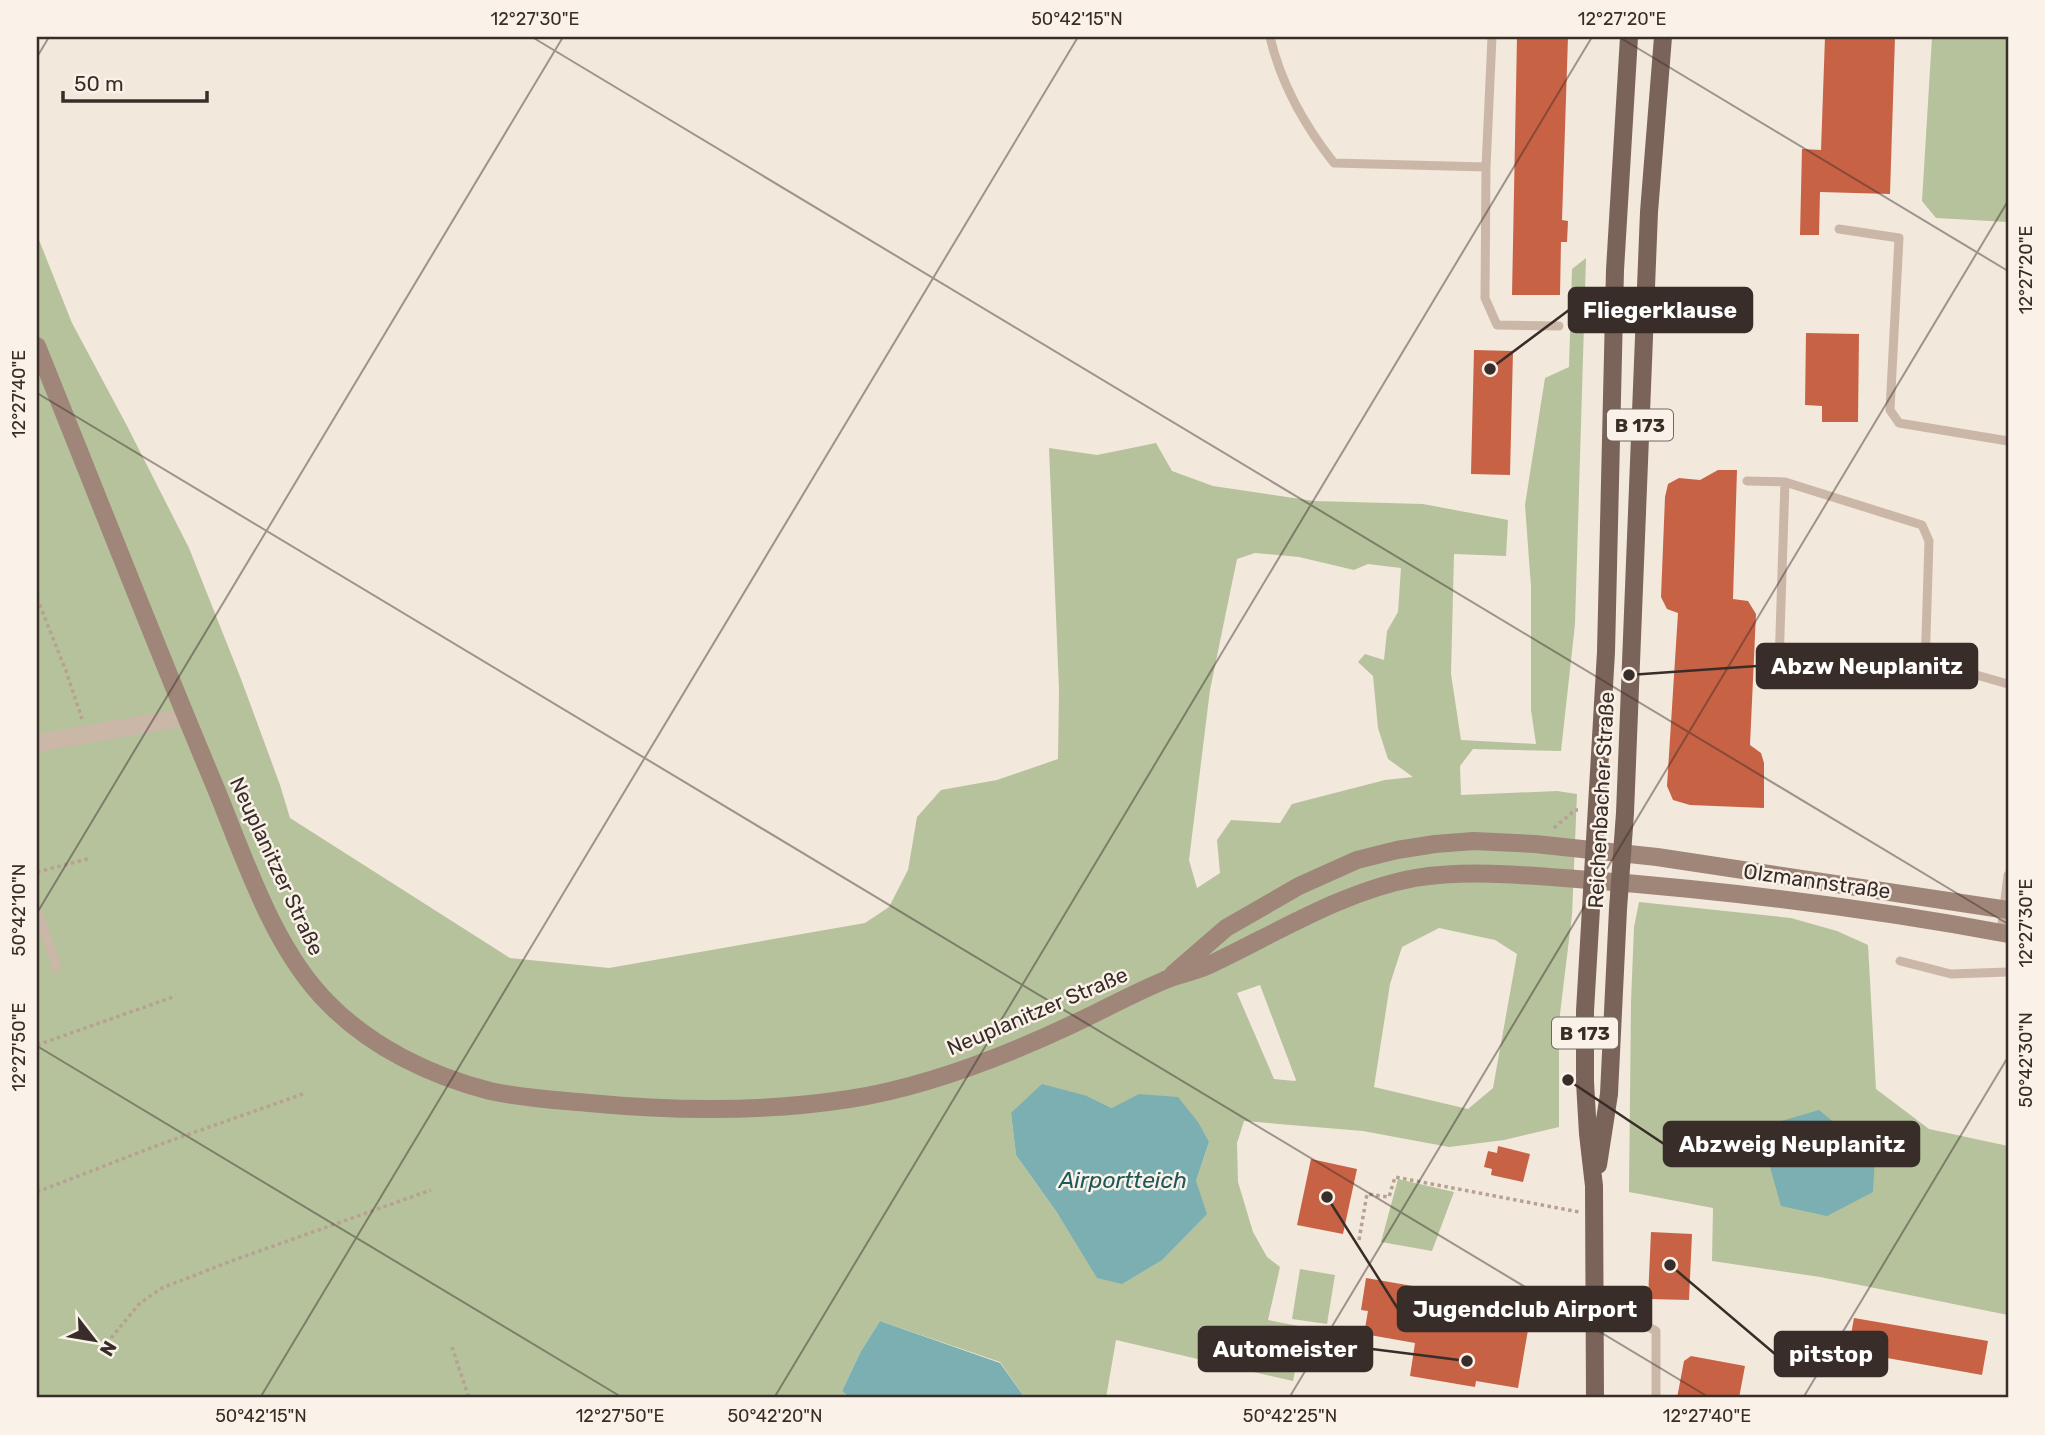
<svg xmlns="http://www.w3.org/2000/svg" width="2045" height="1435" font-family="Rubik,sans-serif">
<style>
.green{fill:#b6c29c;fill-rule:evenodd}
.water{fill:#7bafb1}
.building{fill:#c86245}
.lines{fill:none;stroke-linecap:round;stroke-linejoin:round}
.path{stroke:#b7a192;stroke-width:3.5;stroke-dasharray:3.5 3.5;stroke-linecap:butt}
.lane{stroke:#cbb7a8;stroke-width:9}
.street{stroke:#cbb7a8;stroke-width:18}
.secondary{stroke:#9f8679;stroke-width:18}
.primary{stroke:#7a6359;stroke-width:18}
.ticks{fill:none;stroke:#382d28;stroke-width:2;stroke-opacity:0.45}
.labels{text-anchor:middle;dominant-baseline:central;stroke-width:5;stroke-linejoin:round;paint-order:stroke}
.shield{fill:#faf2e9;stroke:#726862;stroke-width:2}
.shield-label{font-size:19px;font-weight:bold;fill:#382d28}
.street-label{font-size:21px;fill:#382d28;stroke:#faf2e9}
.water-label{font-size:23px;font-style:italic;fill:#1d585a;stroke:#faf2e9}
.leader{fill:none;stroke:#382d28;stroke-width:2.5}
.callout-dot{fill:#382d28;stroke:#faf2e9;stroke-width:2.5}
.callout{fill:#382d28;stroke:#382d28;stroke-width:2.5}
.callout-label{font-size:23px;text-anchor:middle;font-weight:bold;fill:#fff}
.neatline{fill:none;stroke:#382d28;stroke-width:2.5}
.ticks-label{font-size:18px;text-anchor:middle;fill:#382d28}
</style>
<rect width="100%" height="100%" fill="#f3e8dc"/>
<path class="green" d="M1932,37H2008V222L1936,218L1922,201Z
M37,235L72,323L126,424L189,548L241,679L280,785L290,818L510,958L609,968L865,923L889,907L908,870L917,817L941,790L997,780L1058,759L1059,689L1049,448L1097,455L1156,443L1172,471L1213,486L1314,501L1423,504L1508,520L1506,556L1454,554L1451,674L1461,740L1536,744L1531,710V587L1525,505L1545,378L1569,367L1572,269L1586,258L1575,624L1561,751L1473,749L1460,766L1461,795L1557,791L1577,794L1572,915L1559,1022V1127L1504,1140L1449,1147L1363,1131L1244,1121L1237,1143L1238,1182L1253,1232L1267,1257L1280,1267L1268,1320L1304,1327L1293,1381L1116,1340L1106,1398H1025L1000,1362L880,1321L861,1351L842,1391L850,1398H37ZM1255,553L1299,557L1354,570L1368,564L1401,568L1398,612L1387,631L1384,660L1365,654L1358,662L1373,676L1378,728L1388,759L1413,777L1385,780L1292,804L1280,823L1231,820L1217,840L1220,873L1197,888L1189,860L1210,690L1237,559ZM1439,928L1495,940L1517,954L1493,1088L1468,1109L1374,1087L1390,984L1402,947ZM1260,985L1296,1080L1295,1081L1274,1079L1237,993ZM1087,1096L1112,1108L1209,1142L1196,1181L1058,1214L1016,1155L1011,1113Z
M1639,902L1791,918L1837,931L1868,945L1876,1089L1929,1129L2008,1146V1315L1820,1277L1712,1261L1713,1208L1629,1192L1631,1002L1634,927Z
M1398,1179L1454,1192L1432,1251L1381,1242Z
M1300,1269L1335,1275L1327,1324L1292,1319Z"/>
<path class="water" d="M1042,1084L1087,1096L1112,1108L1139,1094L1178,1097L1198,1122L1209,1142L1196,1181L1207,1214L1162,1260L1122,1284L1097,1278L1058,1214L1016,1155L1011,1113Z
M1819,1110L1875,1156L1873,1192L1827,1216L1781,1206L1764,1146L1778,1122Z
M880,1321L1000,1363L1025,1398H850L842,1391L861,1351Z"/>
<path class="building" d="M1517,37H1568L1562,220L1568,221L1567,242H1561L1560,295H1512Z
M1825,37H1895L1890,194L1820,192L1819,235H1800L1802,149L1821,150Z
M1806,333L1859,334L1858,422H1822V406L1805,405Z
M1474,350L1513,351L1510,475L1471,474Z
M1718,470H1737L1733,599L1748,601L1756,614L1750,745L1761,753L1764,763V808L1690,805L1673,800L1667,786L1678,613L1667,609L1661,597L1665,497L1668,484L1679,478L1700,480Z
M1498,1146L1530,1154L1523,1182L1491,1175L1492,1169L1484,1167L1488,1151L1497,1153Z
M1311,1159L1357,1169L1343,1234L1297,1225Z
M1651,1232L1692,1234L1689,1300L1648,1299Z
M1366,1278L1471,1296L1468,1320L1528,1330L1518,1388L1476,1381L1475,1387L1410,1376L1415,1343L1364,1334L1368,1311L1361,1310Z
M1854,1318L1988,1341L1982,1375L1848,1351Z
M1691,1356L1745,1366L1739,1398H1677L1684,1361Z"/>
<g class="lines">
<path class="path" d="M37,598L66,671L82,719
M1554,828L1575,810H1578
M37,872L91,858
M37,1045L176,996
M37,1192L161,1144L303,1094
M1359,1240L1367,1194L1389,1197L1395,1177L1579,1212
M111,1338L139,1304L162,1288L234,1260L431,1190
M452,1347L469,1398
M359,1396L360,1398"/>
<path class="lane" d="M1270,37C1281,84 1304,125 1334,163L1486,167
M1492,37L1486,167L1485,298L1497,325L1559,326
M1839,229L1899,238L1890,410L1899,423L2008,441
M1747,481L1785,482L1922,525L1929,541L1925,667
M1785,482L1779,664L1925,667L1973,674L2008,684
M37,910L56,963L55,968
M2001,932L2008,875
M1900,961L1951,974L2008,972
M1596,1318L1639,1322L1656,1331V1398"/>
<path class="street" d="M37,743L186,717"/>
<path class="secondary" d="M37,346C96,492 153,639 214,784C244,856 272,947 328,1003C371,1047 431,1076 490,1091C522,1098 556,1100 589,1103C673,1111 766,1112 849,1099C926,1087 1003,1057 1073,1024C1103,1010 1132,994 1163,981C1178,974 1194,972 1209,965C1275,934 1343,891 1415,878C1470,869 1534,876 1589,880C1730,891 1869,908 2008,934
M1173,974L1226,928L1299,886L1357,860L1397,850L1435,844L1474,841L1535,844L1657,857L2008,910"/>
<path class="primary" d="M1598,1165L1609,1094L1618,909L1625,813L1649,212L1663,37
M1595,1398L1594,1186L1588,1134L1585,1082V1011L1606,652L1615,270L1629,37"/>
</g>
<path class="ticks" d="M532,37L2008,924M1619,37L2008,271M37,57L49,37M37,393L1710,1398M37,913L563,37M37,1046L623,1398M260,1398L1078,37M774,1398L1592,37M1289,1398L2008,201M1803,1398L2008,1057"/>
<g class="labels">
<g class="shield">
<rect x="1607" y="409.5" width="66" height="31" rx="5"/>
<rect x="1552" y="1017.5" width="66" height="31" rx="5"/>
</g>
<g class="shield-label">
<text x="1640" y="425">B 173</text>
<text x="1585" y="1033">B 173</text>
</g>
<g class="street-label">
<text transform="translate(1601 800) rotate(-87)">Reichenbacher Straße</text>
<text transform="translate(277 866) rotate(65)">Neuplanitzer Straße</text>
<text transform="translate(1817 881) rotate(8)">Olzmannstraße</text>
<text transform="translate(1037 1011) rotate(-23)">Neuplanitzer Straße</text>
</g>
<g class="water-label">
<text x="1123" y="1180">Airportteich</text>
</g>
</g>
<path class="leader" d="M1490 369L1569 310M1629 675L1757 666M1568 1080L1664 1144M1327 1197L1398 1309M1467 1361L1372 1349M1670 1265L1775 1354"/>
<g class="callout-dot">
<circle cx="1490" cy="369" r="7"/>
<circle cx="1629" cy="675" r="7"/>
<circle cx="1568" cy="1080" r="7"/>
<circle cx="1327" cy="1197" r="7"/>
<circle cx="1467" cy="1361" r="7"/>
<circle cx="1670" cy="1265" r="7"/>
</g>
<g class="callout">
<rect x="1569" y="288" width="183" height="44" rx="7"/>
<rect x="1757" y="644" width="220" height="44" rx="7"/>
<rect x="1664" y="1122" width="255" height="44" rx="7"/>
<rect x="1398" y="1287" width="253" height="44" rx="7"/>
<rect x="1199" y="1327" width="173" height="44" rx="7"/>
<rect x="1775" y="1332" width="112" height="44" rx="7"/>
</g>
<g class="callout-label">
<text x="1660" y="318">Fliegerklause</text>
<text x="1867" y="674">Abzw Neuplanitz</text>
<text x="1792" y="1152">Abzweig Neuplanitz</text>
<text x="1525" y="1317">Jugendclub Airport</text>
<text x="1285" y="1357">Automeister</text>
<text x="1831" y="1362">pitstop</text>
</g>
<rect width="2045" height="1435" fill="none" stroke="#faf2e9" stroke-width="77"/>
<g transform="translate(94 1340) rotate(121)" stroke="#faf2e9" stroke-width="5" paint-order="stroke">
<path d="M0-5L12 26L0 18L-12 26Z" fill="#382d28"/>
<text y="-10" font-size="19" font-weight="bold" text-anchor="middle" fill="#382d28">N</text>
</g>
<path d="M63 91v10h144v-10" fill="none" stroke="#382d28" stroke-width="3.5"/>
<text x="74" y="91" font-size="21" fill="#382d28" stroke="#faf2e9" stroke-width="5" paint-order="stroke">50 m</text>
<rect x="38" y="38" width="1969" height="1358" class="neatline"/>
<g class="ticks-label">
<text x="535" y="25">12°27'30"E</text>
<text x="1077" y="25">50°42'15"N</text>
<text x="1622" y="25">12°27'20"E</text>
<text transform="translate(2026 270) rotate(-90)" y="6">12°27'20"E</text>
<text transform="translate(19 394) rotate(-90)" y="6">12°27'40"E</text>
<text transform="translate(19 910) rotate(-90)" y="6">50°42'10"N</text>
<text transform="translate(2026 923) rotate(-90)" y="6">12°27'30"E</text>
<text transform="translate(19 1047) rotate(-90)" y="6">12°27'50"E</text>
<text transform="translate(2026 1060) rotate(-90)" y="6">50°42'30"N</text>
<text x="261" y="1422">50°42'15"N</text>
<text x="620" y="1422">12°27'50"E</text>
<text x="775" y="1422">50°42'20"N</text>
<text x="1290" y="1422">50°42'25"N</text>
<text x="1707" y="1422">12°27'40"E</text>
</g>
</svg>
